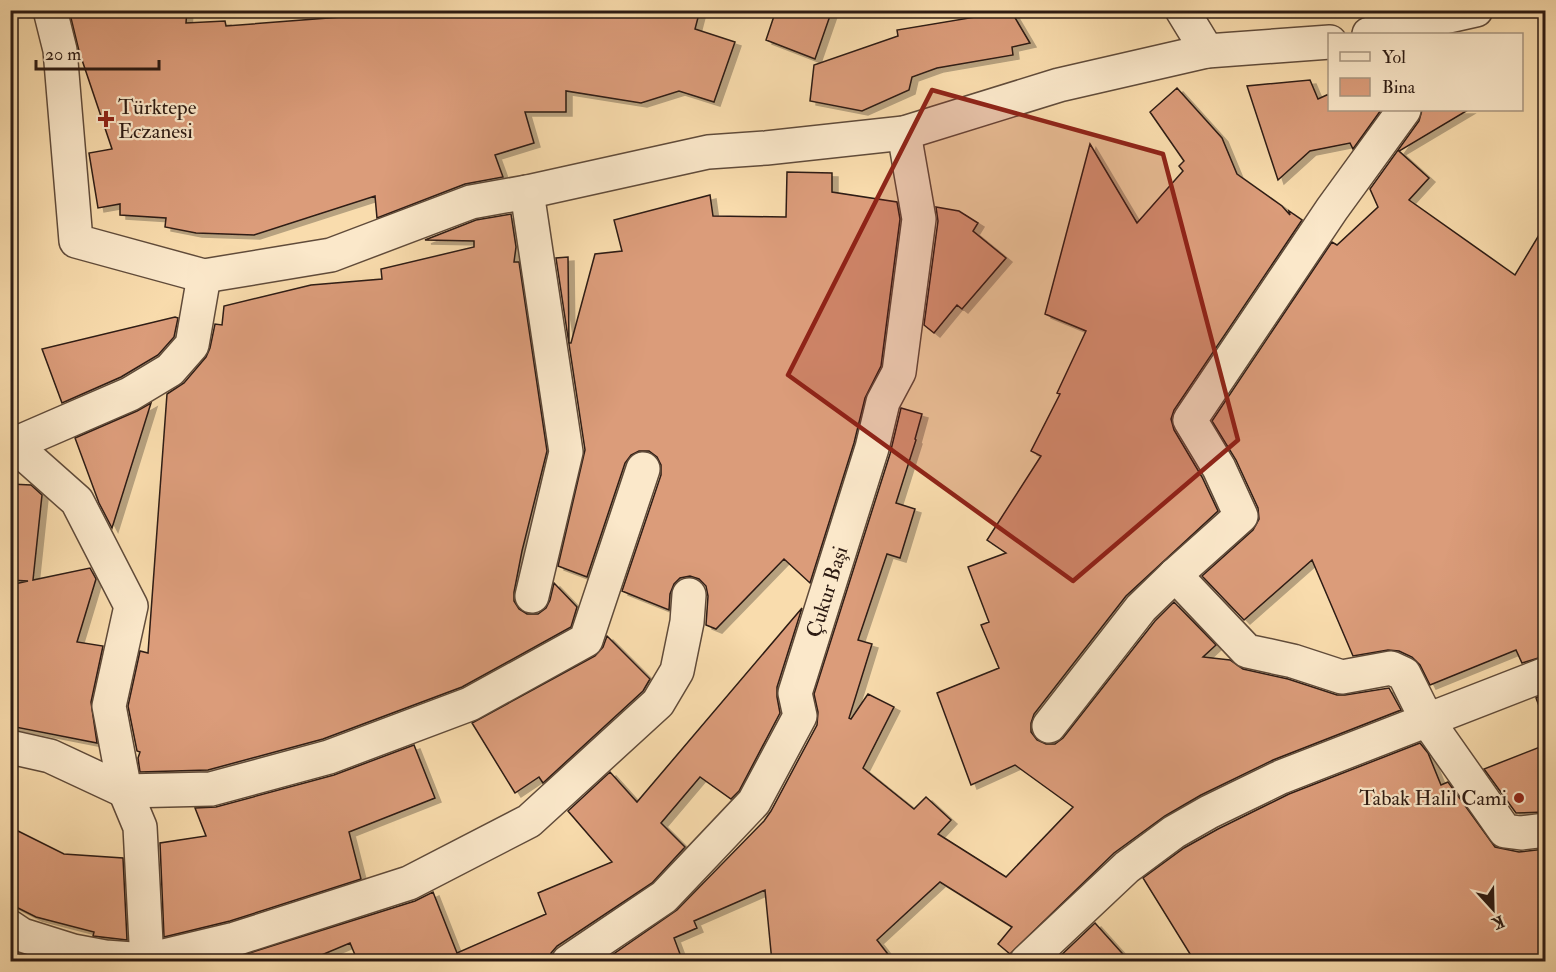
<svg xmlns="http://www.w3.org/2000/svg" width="1556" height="972" font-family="'IM FELL Double Pica',serif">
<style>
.building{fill:#db9c7a;stroke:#2d1b13;stroke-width:1.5;filter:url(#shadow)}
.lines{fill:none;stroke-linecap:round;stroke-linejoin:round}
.minor-casing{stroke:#604b3a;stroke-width:36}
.minor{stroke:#fbe8ca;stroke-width:33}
.marked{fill:#8f2418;fill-opacity:0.2;stroke:#8f2418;stroke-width:4.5;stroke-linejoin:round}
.poi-dot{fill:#8f2418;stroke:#fbe8ca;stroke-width:2}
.labels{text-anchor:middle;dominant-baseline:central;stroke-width:4.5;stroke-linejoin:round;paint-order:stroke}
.poi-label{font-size:21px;fill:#2d1b13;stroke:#fbe8ca;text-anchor:start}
.street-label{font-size:21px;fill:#2d1b13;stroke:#fbe8ca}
</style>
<defs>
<filter id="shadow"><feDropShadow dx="6" dy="4" stdDeviation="0" flood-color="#0004"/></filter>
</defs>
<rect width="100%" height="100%" fill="#f9dcad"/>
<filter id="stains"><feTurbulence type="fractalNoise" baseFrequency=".00333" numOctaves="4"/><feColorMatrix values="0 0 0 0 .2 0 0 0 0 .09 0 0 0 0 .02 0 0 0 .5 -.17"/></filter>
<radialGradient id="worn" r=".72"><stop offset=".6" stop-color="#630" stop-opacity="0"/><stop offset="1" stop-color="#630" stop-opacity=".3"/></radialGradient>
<path class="building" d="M69,10H187L186,23L225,21L226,26L341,17L342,10H418L497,16V10H700L695,29L735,42L714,102L679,91L641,103L566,91V112H525L534,143L495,155L503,177L465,184L377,218L375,196L254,235L196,233L165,227L166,218L120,215V204L98,208L89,153L112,149L79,51Z
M776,10H832L815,59L766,40Z
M1011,11L1030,43L1012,47L1013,55L937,68L912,77L909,90L862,111L810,101L814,65L898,36L897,30Z
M1310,80L1318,99L1329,94V110H1381L1353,149L1350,143L1310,151L1278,180L1247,86Z
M1177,88L1222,138L1237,174L1282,206L1290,215L1289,211L1302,220L1174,410L1171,419L1174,430L1202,477L1218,511L1126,596L1034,714L1031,723V732L1037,740L1046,744H1055L1063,738L1155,621L1174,602L1216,645L1203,657L1230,660L1243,669L1288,679L1337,695H1345L1389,688L1401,710L1273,760L1201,795L1165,816L1114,853L1010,954L998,944L1012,927L940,882L877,940L894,962H772L765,890L694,921L697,928L674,938L683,962H602L677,910L764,821L771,811L817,725L818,712L814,694L890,454L901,408L922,414L915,439L916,440L896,503L915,509L900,558L887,554L858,640L872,644L849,718L851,719L868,694L894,707L863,768L914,809L926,797L951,820L938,834L1006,877L1073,807L1015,765L971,785L937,693L999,668L981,625L989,622L968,567L1006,553L987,540L1041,456L1031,451L1060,394L1057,393L1086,331L1045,314L1090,144L1137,223L1183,171L1179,166L1184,161L1150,112Z
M1422,110H1468L1399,151L1429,178L1409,200L1515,275L1545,225V656L1522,663L1516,650L1430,685L1420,665L1412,657L1399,651L1388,650L1353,656L1312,560L1244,620L1202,576L1253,530L1259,519L1258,508L1236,460L1212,421L1332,242L1337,245L1378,207L1370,189L1419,121Z
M787,172L832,173V192L897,202L900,219L881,366L865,398L854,443L810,583L784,559L716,629L706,625L708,596L706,586L699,579L690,576L680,578L674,584L670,594L669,610L622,591L661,475V465L657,457L649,451H639L631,455L625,463L587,577L558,566L585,450L556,258L568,257L569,343H571L595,254L622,251L614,220L710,195L713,216L786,217Z
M936,207L959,211L978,223L973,231L1006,258L962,309L957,305L934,333L924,325L938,221Z
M511,214L516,247L514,262H519L547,451L522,551L514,592V601L519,609L527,614H538L546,608L550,600L554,583L577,607L571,627L462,687L323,739L208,770L140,772L138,758L140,752L137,751L128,706L140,651L148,653L167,394L184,383L206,357L210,348L215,324L222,325L224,306L311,285L382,279L381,269L474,247V241L425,240L476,220Z
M175,317L178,318L174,337L158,355L121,377L62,403L42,349Z
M151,403L112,528L99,503L75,438L137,411Z
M10,484L31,485L42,495L33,580L90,568L96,579L77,642L103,646L91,702L97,743L10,726V585L28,581L10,580Z
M802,608L777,687V697L780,713L739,791L731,799L700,777L661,823L685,847L652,883L557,946L551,953L550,962H358L350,943L305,962H221L415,901L433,892L457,953L546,914L538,893L612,862L568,811L610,772L637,802Z
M607,636L650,679L643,691L543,783L539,777L515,793L472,723L595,656L603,647Z
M1545,694V719H1544L1536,698Z
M1420,743L1428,753L1441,785L1448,782L1495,847L1519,852L1545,849V953L1527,962H1195L1143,878L1184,848L1218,829L1289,794Z
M414,745L435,798L349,832L361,879L230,921L164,937L160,843L206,836L195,808L216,807L334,775Z
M1545,745V812L1516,813L1484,769Z
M10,827L64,854L123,858L127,940L93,936L94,932L36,917L10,904Z
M1095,923L1130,962H1054Z"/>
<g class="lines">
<defs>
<g id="minor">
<path d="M50,10L60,50L76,241L204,276L331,255L471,202L527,192L708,152L766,148L904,133L1059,85L1207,51L1330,42"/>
<path d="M1182,10L1207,51"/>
<path d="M1369,34L1476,10"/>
<path d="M527,192L566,452L532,596"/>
<path d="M10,446L130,394L170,370L192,345L204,276"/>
<path d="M15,446L77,501L131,606L109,706L125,791L140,827L147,962"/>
<path d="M1175,575L1247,651L1293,661L1342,677L1391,668L1404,674L1427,720L1505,831L1521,833L1546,830"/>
<path d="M1049,726L1141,608L1175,575L1241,516L1219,468L1190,420L1332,209L1404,110"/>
<path d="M10,747L50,756L125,791L211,789L329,757L470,704L586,640L643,469"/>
<path d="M10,927L22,935L73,951L105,957L147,960L235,939L409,883L529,821L658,703L677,671L687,622L689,595"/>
<path id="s1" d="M568,962L664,897L754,802L800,716L795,693L872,448L883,402L899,372L919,219L904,133"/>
<path d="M1026,962L1127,867L1174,832L1209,812L1281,777L1546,674"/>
</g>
</defs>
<use href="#minor" class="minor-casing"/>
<use href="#minor" class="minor"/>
</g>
<path class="marked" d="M932,90L1163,154L1238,440L1073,581L788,375Z"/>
<g class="poi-dot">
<path d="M103 110h6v6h6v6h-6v6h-6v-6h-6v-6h6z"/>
<circle cx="1519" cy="798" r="6"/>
</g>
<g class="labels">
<g class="poi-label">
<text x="118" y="107">Türktepe<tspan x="118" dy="24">Eczanesi</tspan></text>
<text x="1507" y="798" text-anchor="end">Tabak Halil Cami</text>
</g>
<g class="street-label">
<text stroke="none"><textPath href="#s1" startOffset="474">Çukur Başi</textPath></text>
</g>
</g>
<rect width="1556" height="972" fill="none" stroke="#f9dcad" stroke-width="36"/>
<rect x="12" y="12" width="1532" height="948" fill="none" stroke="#2d1b13" stroke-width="3"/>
<rect x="18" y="18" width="1520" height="936" fill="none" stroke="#2d1b13" stroke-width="1.5"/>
<rect x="1328" y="33" width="195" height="78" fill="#fbe8ca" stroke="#a99681" stroke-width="1.5"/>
<rect x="1340" y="52" width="30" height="9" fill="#fbe8ca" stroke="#a99681" stroke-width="1.5"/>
<text x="1382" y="63" font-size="18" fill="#2d1b13">Yol</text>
<rect x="1340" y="78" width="30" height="18" fill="#db9c7a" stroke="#a99681" stroke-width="1.5"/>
<text x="1382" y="93" font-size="18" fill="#2d1b13">Bina</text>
<g transform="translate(1493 909) rotate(158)" stroke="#fbe8ca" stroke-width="4.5" paint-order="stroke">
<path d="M0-4.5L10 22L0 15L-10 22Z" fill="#2d1b13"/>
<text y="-9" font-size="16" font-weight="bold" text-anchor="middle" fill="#2d1b13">K</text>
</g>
<path d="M36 60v9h123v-9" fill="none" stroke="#2d1b13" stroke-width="3"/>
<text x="45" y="60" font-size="18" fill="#2d1b13" stroke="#fbe8ca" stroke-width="4.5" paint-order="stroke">20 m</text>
<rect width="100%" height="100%" filter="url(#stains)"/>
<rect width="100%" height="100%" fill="url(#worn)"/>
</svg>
